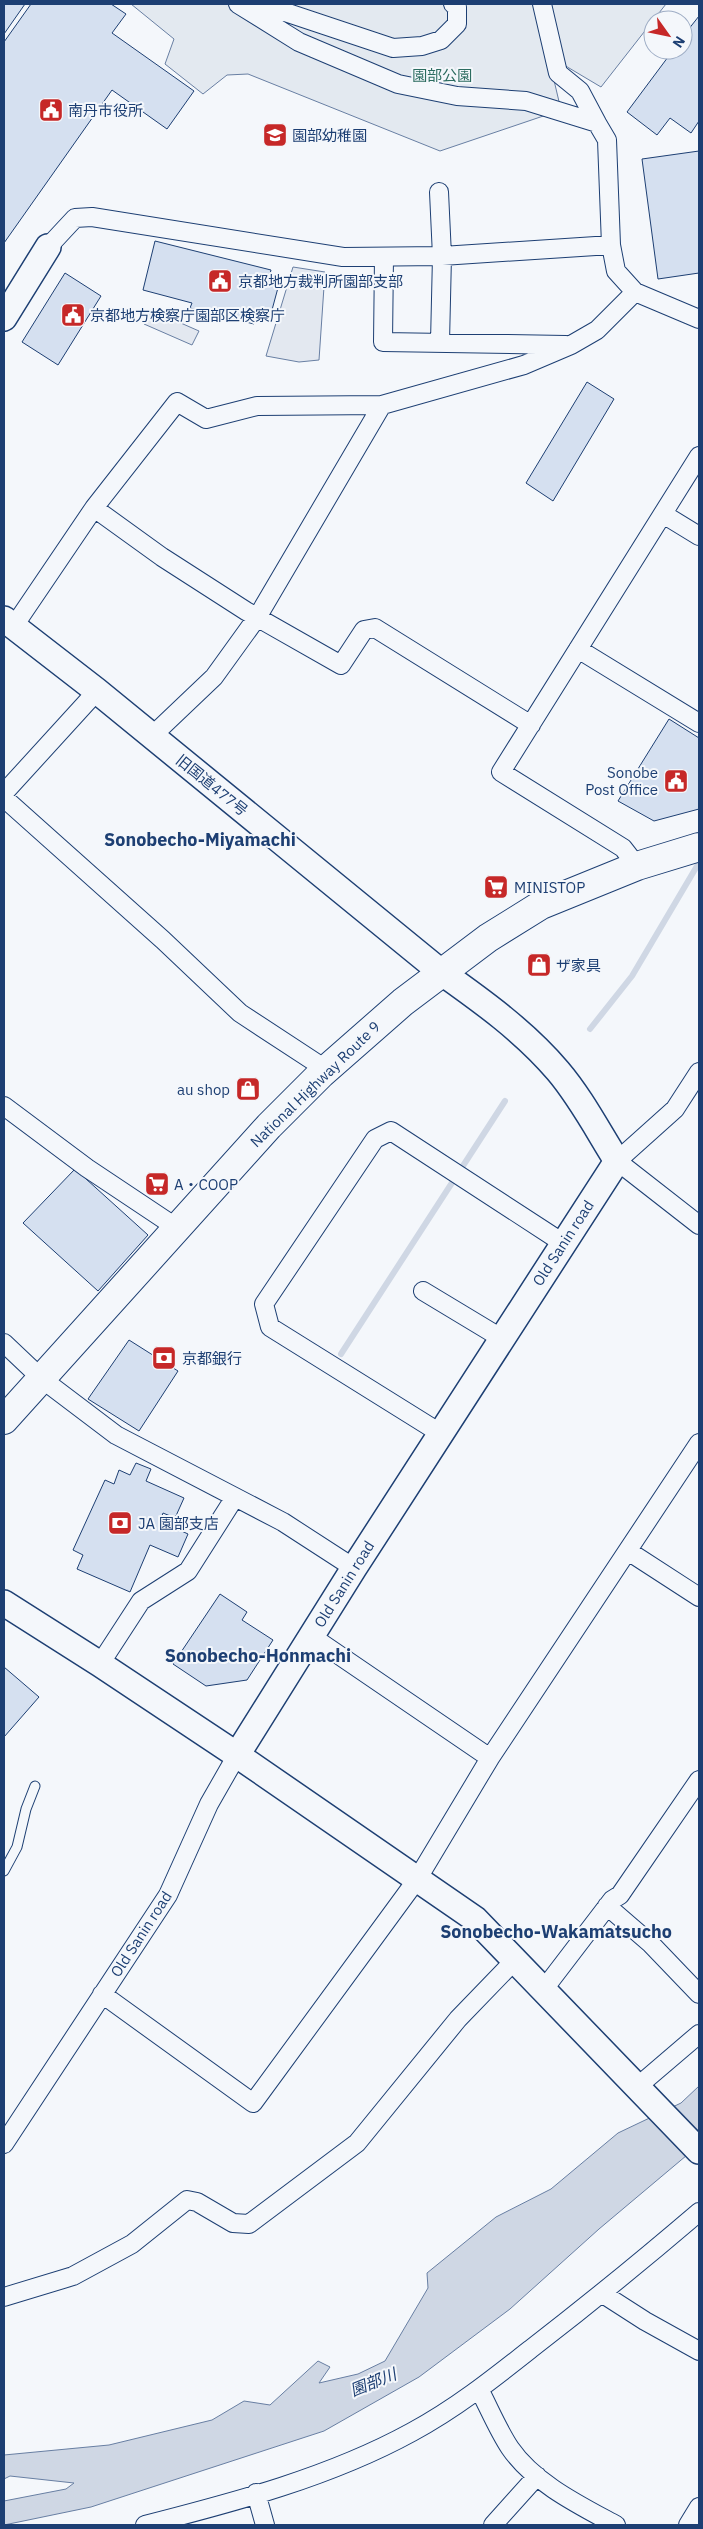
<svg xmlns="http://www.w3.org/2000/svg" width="703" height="2529" font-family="'IBM Plex Sans','Noto Sans JP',sans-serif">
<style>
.green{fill:#e3e9f0;stroke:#687fa3}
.parking{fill:#e3e8f0;stroke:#687fa3}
.water{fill:#cfd7e4;stroke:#687fa3}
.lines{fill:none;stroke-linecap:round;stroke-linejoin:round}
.stream{stroke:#cfd7e4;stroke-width:6}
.building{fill:#d5e0f0;stroke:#1d3f73}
.lane-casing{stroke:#1d3f73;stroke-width:11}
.street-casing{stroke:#1d3f73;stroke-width:20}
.secondary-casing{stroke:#1d3f73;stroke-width:28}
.highway-casing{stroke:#1d3f73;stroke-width:30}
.lane{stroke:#f4f7fb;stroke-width:9}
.street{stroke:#f4f7fb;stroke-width:18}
.secondary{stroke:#f4f7fb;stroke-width:25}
.highway{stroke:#f4f7fb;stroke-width:28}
.labels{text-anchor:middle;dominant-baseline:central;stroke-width:4;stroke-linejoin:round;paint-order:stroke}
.park-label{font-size:15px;fill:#2c6c60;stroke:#f4f7fb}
.poi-label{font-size:15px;fill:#1d3f73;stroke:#f4f7fb;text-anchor:start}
.street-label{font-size:15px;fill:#1d3f73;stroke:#f4f7fb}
.water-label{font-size:16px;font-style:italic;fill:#1d3f73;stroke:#f4f7fb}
.quarter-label{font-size:18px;font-weight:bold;fill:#1d3f73;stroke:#f4f7fb}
</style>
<rect width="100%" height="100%" fill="#f4f7fb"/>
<path class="green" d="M131,4H536L561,110L440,151L248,74L227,75L203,94L165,64L174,39Z
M551,4H666L601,87L564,65Z"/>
<path class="parking" d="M293,267L325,272L319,360L299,362L266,356Z
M151,310L199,331L192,345L144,324Z"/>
<path class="water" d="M699,2086V2145L599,2229L510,2309L419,2377L324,2431L91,2507L4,2525V2501L66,2489L74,2483L10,2476L4,2479V2455L109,2445L212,2420L244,2401L270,2405L318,2361L330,2367L319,2383L358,2374L385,2361L428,2288L427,2273L496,2217L551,2189L618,2133L681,2103Z"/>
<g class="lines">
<path class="stream" d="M590,1029L632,976L697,866
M341,1354L505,1101"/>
</g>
<path class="building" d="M4,4H25L4,34Z
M31,4H111L126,14L112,33L194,91L167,129L112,90L4,243V42Z
M699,16V121L691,133L670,118L657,135L627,112L671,53L670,50H683V31L688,30Z
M699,151V273L658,279L642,159Z
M155,241L271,270L268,281L279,284L269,321L256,317L254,324L190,308L192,303L143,290Z
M65,273L101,296L58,365L22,342Z
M587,382L614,399L553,501L526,483Z
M669,719L699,738V809L654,821L618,801Z
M75,1169L148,1235L98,1291L23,1223Z
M129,1340L178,1371L139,1431L88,1399Z
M136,1463L151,1469L146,1481L184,1498L175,1518L163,1513L160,1521L188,1534L178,1557L150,1545L130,1592L77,1569L83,1555L73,1550L105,1480L114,1484L119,1470L130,1475Z
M220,1594L247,1612L242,1620L273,1640L247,1680L206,1686L173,1664Z
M4,1667L39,1697L4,1737Z"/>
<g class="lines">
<defs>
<path id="lane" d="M4,1871L17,1847L26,1809L35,1786"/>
<path id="street" d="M238,4L299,42L398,84L457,96L526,101L597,123L607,140L611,245L616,271L635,292L699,319
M261,4L393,48L422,46L441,40L457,24V7L453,4
M542,4L558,73L580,91L597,123
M439,192L442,256L440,342
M48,247L75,218L92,217L343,257L442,256L611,245
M384,257L383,342L566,345
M94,508L162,557L246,611L341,665L364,630L375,628L531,725
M663,514L699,536
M14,626L94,508L177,402L206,419L257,406L382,405L524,365L571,345L597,330L635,292
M578,649L699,723
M152,736L214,677L258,616L382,405
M4,793L97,691
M4,798L163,940L240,1013L327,1070
M637,866L623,848L501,772L699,456
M699,1072L675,1109L617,1161L699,1225
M4,1106L87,1168L177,1228
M423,1291L501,1338
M4,1343L42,1379L116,1435L283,1522L354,1568
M440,1433L270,1327L264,1304L375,1139L391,1131L563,1243
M628,1551L699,1597
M311,1636L490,1758
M100,1664L141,1601L188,1571L235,1497
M607,1906L651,1944L699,1994
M544,1989L612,1900L620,1895L699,1780
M102,1994L253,2103L418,1878L490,1758L699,1443
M637,2087L699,2034
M4,2144L168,1895L209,1804L237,1755
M603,2294L645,2321L699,2351
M4,2297L73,2276L132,2244L187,2200L197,2202L233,2223L249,2224L357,2143L458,2019L515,1960
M479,2389C489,2408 498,2430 510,2448C534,2483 579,2505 616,2525
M256,2493L265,2525
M145,2525C235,2502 330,2477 412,2432C455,2409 494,2378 532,2348C589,2304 644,2259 699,2212
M493,2525L537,2476
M688,2525L699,2507"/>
<path id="secondary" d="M4,318L48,247
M4,619L97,691L441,972C482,1001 525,1032 558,1071C581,1098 598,1131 617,1161L354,1568L237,1755
M4,1603L100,1664L237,1755L475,1919L699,2151"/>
<path id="highway" d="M4,1420L269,1126L321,1074L403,1002L488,938L541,905L637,866L699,847"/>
</defs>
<use href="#lane" class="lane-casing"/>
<use href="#street" class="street-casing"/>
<use href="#secondary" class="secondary-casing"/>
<use href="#highway" class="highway-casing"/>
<use href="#lane" class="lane"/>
<use href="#street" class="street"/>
<use href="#secondary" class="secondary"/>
<use href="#highway" class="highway"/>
</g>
<defs>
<symbol id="civic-square" viewBox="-11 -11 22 22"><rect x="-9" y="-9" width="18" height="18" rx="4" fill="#c62828" stroke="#f4f7fb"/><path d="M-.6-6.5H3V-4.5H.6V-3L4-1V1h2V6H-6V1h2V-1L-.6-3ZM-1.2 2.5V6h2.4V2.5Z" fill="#fff"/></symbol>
<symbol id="school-square" viewBox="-11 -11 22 22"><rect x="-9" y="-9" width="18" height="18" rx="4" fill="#c62828" stroke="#f4f7fb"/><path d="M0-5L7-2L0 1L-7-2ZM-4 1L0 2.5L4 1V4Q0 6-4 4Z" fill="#fff"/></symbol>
<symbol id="supermarket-square" viewBox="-11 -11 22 22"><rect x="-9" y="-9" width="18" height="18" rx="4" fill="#c62828" stroke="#f4f7fb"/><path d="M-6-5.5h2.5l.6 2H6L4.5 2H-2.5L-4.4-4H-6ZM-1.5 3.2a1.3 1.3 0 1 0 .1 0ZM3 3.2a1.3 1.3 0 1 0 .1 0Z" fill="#fff"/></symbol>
<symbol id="shop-square" viewBox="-11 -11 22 22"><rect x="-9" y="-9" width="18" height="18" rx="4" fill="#c62828" stroke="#f4f7fb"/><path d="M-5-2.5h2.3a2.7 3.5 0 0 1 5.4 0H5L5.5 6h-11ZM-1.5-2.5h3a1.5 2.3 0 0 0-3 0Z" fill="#fff"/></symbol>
<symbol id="bank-square" viewBox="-11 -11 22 22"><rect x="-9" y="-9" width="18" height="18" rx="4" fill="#c62828" stroke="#f4f7fb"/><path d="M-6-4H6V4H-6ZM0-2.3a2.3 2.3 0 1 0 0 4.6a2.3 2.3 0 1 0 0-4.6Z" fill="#fff"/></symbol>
</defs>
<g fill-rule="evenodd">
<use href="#civic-square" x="37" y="96" width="28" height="28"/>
<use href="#school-square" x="261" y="121" width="28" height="28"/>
<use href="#civic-square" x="206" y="267" width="28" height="28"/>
<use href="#civic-square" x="59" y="301" width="28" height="28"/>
<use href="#civic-square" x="662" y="767" width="28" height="28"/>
<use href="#supermarket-square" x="482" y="873" width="28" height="28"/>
<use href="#shop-square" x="525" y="951" width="28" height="28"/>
<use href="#shop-square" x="234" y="1075" width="28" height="28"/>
<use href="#supermarket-square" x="143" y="1170" width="28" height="28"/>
<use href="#bank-square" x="150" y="1344" width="28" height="28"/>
<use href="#bank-square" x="106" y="1509" width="28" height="28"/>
</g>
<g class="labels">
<g class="park-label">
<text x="442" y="75">園部公園</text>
</g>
<g class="poi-label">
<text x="68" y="110">南丹市役所</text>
<text x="292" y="135">園部幼稚園</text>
<text x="238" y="281">京都地方裁判所園部支部</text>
<text x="90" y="315">京都地方検察庁園部区検察庁</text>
<text x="658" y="772" text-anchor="end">Sonobe<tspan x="658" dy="17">Post Office</tspan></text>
<text x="514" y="887">MINISTOP</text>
<text x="556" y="965">ザ家具</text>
<text x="230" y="1089" text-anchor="end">au shop</text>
<text x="174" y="1184">A・COOP</text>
<text x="182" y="1358">京都銀行</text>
<text x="138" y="1523">JA 園部支店</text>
</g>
<g class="street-label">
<text transform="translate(212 785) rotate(39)">旧国道477号</text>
<text transform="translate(315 1084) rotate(-44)">National Highway Route 9</text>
<text transform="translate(563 1243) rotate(-57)">Old Sanin road</text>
<text transform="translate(344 1584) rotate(-58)">Old Sanin road</text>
<text transform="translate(141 1934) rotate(-57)">Old Sanin road</text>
</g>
<g class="water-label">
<text transform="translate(373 2382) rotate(-22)">園部川</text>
</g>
<g class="quarter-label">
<text x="200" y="839">Sonobecho-Miyamachi</text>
<text x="258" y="1655">Sonobecho-Honmachi</text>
<text x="556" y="1931">Sonobecho-Wakamatsucho</text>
</g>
</g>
<rect width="703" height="2529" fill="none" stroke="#1d3f73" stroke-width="10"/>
<g transform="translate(668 35) rotate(123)"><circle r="24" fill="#f4f7fb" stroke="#9eadc5"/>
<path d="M0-4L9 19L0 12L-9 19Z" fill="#c62828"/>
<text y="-8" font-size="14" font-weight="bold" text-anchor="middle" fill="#1d3f73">N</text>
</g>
</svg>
